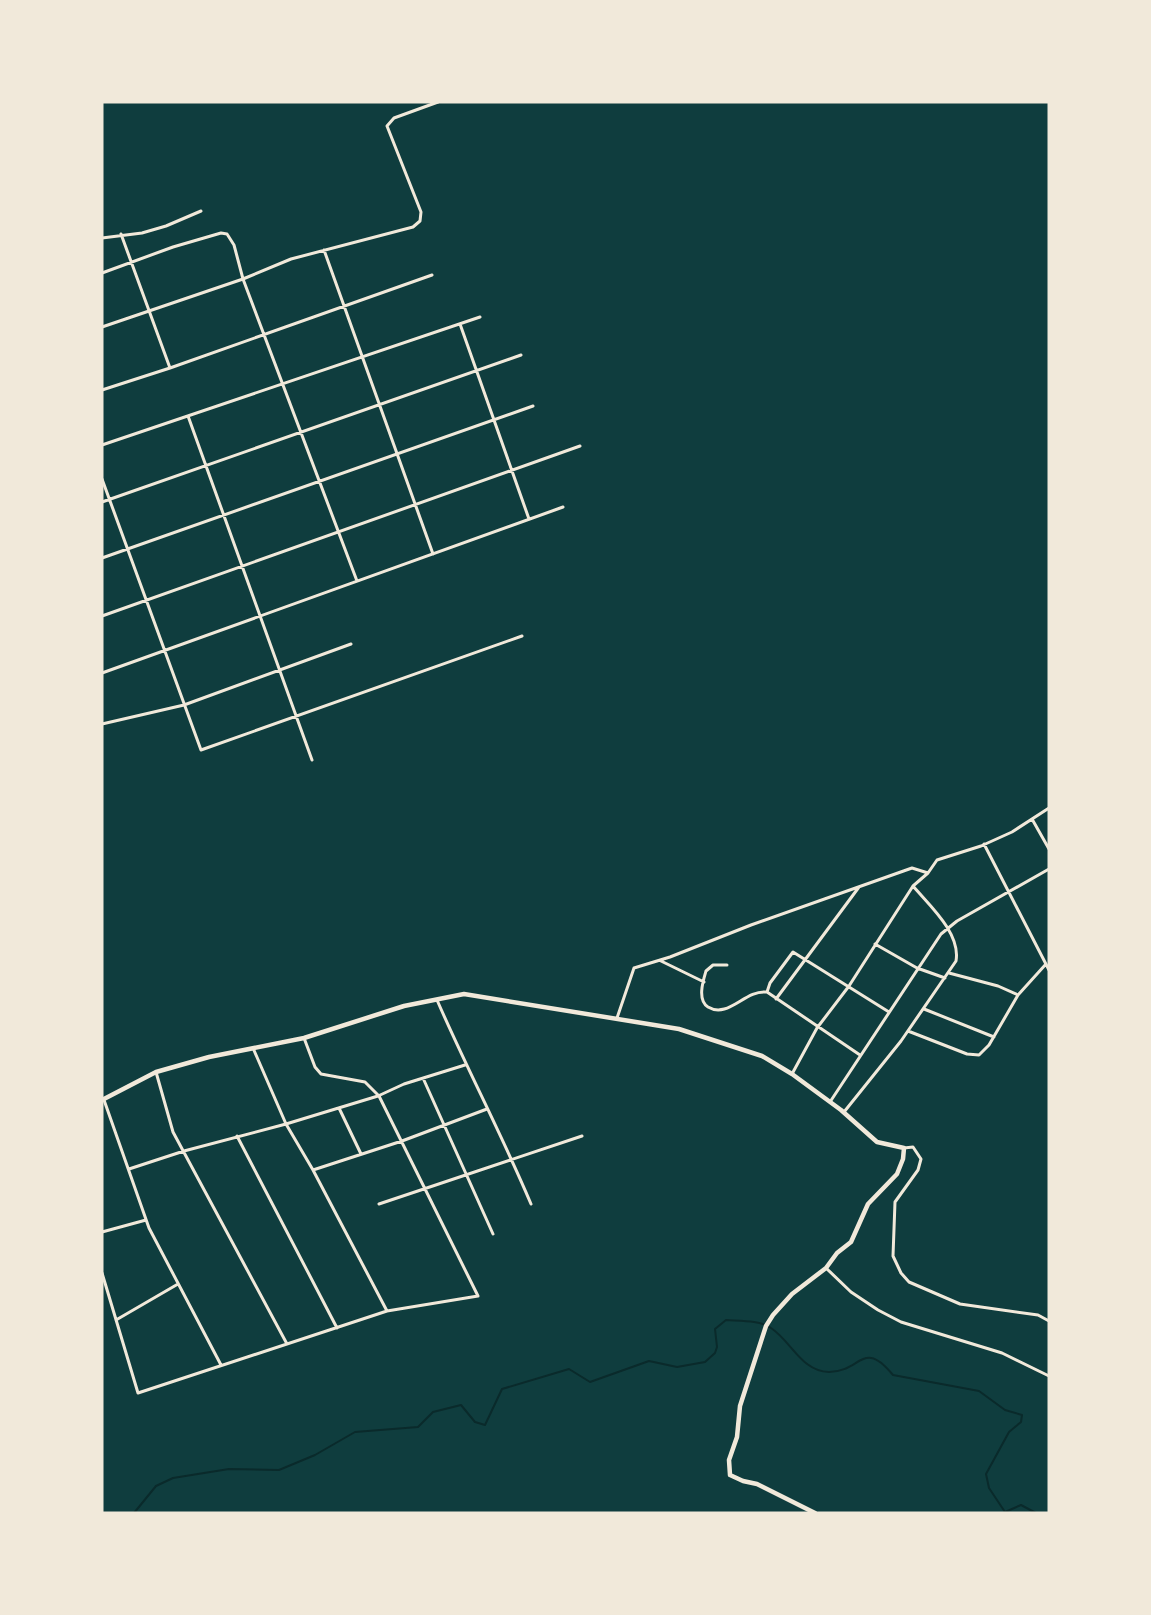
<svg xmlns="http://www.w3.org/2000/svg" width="1151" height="1615" font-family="'Titillium Web',sans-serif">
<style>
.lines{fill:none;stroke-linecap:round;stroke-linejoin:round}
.stream{stroke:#0a2a2b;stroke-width:2}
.minor{stroke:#f1e9da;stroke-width:3}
.tertiary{stroke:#f1e9da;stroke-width:4.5}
</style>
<rect width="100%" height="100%" fill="#0f3d3e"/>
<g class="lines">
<path class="stream" d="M134,1513L156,1486L173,1478L229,1469L279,1470L315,1455L355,1432L418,1427L433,1412L461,1405L475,1422L485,1425L502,1389L569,1369L590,1382L649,1361L677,1367L705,1362L715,1353L717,1347L715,1329L726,1320C739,1321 760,1320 771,1328C792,1342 801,1371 829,1372C861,1372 863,1338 893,1375L979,1391L1005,1410L1022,1415L1021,1422L1009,1432L986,1474L989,1488L1005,1512L1021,1505L1036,1513"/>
<path class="minor" d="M121,234L170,368
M102,238L142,233L166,226L201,211
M324,250L433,554
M102,273L173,247L221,233L227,234L234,245L243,279L291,259L413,227L420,221L421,212L387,126L394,118L438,102
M460,324L529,519
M102,327L243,279L357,581
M102,390L170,368L432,275
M188,416L312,760
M102,445L480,317
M102,479L201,750L522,636
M102,502L521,355
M102,558L533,406
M102,616L580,446
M102,673L563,507
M102,724L184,705L351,644
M1032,819L1049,849
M984,844L1049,970
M875,944L917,968L945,978
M661,961L704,982
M727,965H713L706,971C703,981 697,1000 708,1007C728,1019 745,990 766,992
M949,973L998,986L1018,995
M776,999L859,887
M437,1000C467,1069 502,1135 531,1204
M924,1009L994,1037
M617,1018L634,968L670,957L751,925L912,868L928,873L937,860L981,846L1012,832L1049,808
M908,1031L967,1054L979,1055L989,1045L1018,995L1046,964
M253,1048L286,1124L313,1170L387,1311
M860,1055L767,992L770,983L793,952L889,1012
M156,1072L173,1132L287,1344
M792,1074L817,1028L849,986L913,886L928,873
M423,1078L493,1234
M104,1100L149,1228L221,1365
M830,1102L941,934L957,921L1049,869
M339,1108L361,1154
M844,1112L901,1041L956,961C961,933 929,905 913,886
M237,1136L337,1328
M904,1148L913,1147L921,1159L918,1170L895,1202L893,1256L901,1273L909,1282L960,1304L1038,1315L1049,1321
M129,1169L184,1151L286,1124L378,1096L404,1084L465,1065
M313,1170L402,1141L487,1109
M379,1204L582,1136
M102,1232L146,1220
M826,1268L851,1292L878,1310L901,1322L1002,1353L1049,1376
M102,1273L138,1393L387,1311L478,1296L379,1096L365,1082L321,1074L315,1067L304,1038
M116,1320L178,1284"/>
<path class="tertiary" d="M102,1100L156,1072L209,1057L304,1038L404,1006L464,994L679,1029L762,1056L792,1074L841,1110L877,1142L904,1148L903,1159L897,1174L868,1204L851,1242L837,1253L826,1268L792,1294L773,1315L766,1326L740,1406L737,1437L729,1460L730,1475L743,1481L757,1484L815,1513"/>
</g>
<rect width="1151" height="1615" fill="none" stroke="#f1e9da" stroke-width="207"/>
</svg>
